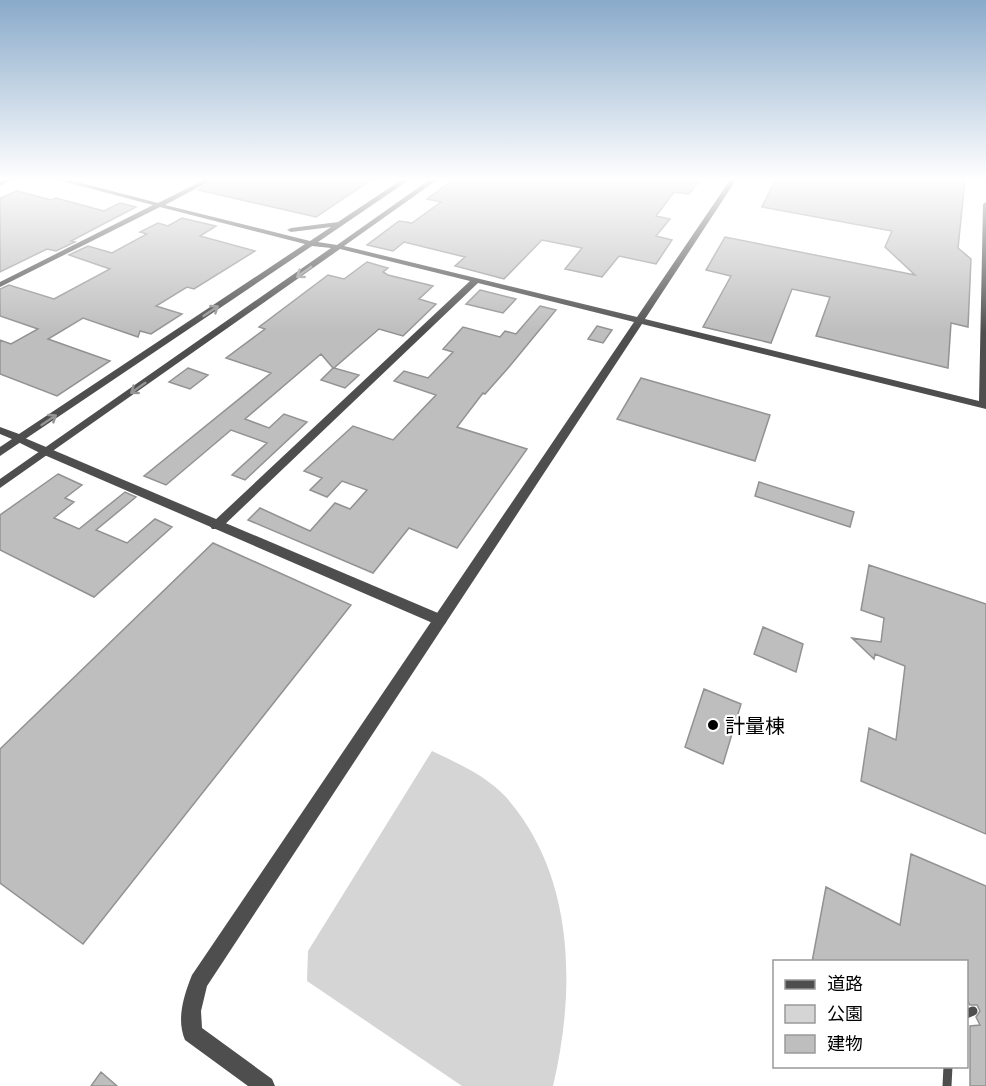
<svg xmlns="http://www.w3.org/2000/svg" width="986" height="1086" font-family="'Archivo Narrow','Noto Sans JP',sans-serif">
<style>
.green{fill:#d5d5d5}
.building{fill:#bebebe;stroke:#929292;stroke-width:1.5}
.lines{fill:none;stroke-linecap:round;stroke-linejoin:round}
.service{stroke:#4e4e4e;stroke-width:9}
.minor{fill:#4e4e4e;fill-rule:evenodd}
.tertiary{fill:#4e4e4e;fill-rule:evenodd}
.oneway{stroke:#959595}
.poi-dot{fill:#000;stroke:#fff;stroke-width:2}
.labels{text-anchor:middle;dominant-baseline:central;stroke-width:4.5;stroke-linejoin:round;paint-order:stroke}
.near-poi-label{font-size:20px;fill:#000;stroke:#fff;text-anchor:start}
</style>
<rect width="100%" height="100%" fill="#fff"/>
<path class="green" d="M432,751C457,763 485,775 505,796C575,874 576,989 553,1086H462L307,981L308,951Z"/>
<path class="building" d="M214,180H371L316,217L198,190Z
M453,180H700L689,194L674,192L656,216L670,219L656,236L672,240L656,264L619,256L602,277L565,269L582,248L542,240L504,279L455,266L465,257L404,242L393,251L367,245L399,221L412,223L441,202L427,199Z
M775,180H965L958,248L971,259L968,327L951,323L948,368L816,336L830,297L792,289L771,343L703,327L731,276L706,270L725,237L915,275L885,247L892,231L762,207Z
M17,191L51,200L56,198L104,211L120,203L136,207L71,241L75,242L56,251L47,249L0,272V198Z
M182,218L216,226L200,236L255,251L194,289L187,287L156,306L182,314L151,334L140,331L138,337L83,318L48,339L110,361L57,396L0,374V340L11,344L38,329L0,316V289L9,285L54,299L110,269L69,255L88,246L112,253L147,234L140,232L158,223L168,226Z
M367,262L388,268L383,272L388,275L433,286L419,299L436,304L403,336L379,329L334,368L359,375L345,388L321,380L333,368L321,354L245,419L269,428L284,414L307,422L245,480L232,475L267,443L231,430L166,485L144,476L271,373L226,358L265,329L259,327L328,275L344,279Z
M480,290L516,299L503,313L466,304Z
M540,306L556,310L509,367L485,394L483,393L457,427L527,449L457,548L409,528L373,573L248,520L260,508L310,531L335,503L350,509L367,490L342,481L327,497L310,490L322,478L304,471L353,426L393,440L436,395L394,381L404,371L428,378L453,352L443,349L463,327L500,337L505,331L516,334Z
M597,326L612,330L603,343L588,339Z
M188,368L208,375L190,389L169,382Z
M641,378L770,415L755,461L617,419Z
M58,474L82,485L65,498L74,502L54,518L79,529L125,492L136,497L96,530L127,543L155,519L172,527L94,597L0,550V515Z
M759,482L854,512L850,527L755,496Z
M213,543L351,605L83,944L0,883V749Z
M869,565L986,604V834L861,781L869,728L896,740L905,666L875,654L874,659L852,638L881,642L884,618L861,610Z
M763,627L803,644L796,672L754,654Z
M704,689L741,704L723,764L685,747Z
M911,854L986,886V1086H970V1026L980,1025L976,1017L980,1011L977,1005H970L966,998V962H812L826,887L900,925Z
M101,1072L117,1086H91Z"/>
<g class="lines">
<path class="service" d="M966,1014L973,1011
M947,1086L948,1066"/>
<path class="minor" d="M20,436L445,616L447,620L445,624L440,625L435,624L42,454L16,441L15,439L16,437Z"/>
<path class="tertiary" d="M3,180H12L0,186V182Z
M58,180H70L158,203L204,180H212L165,205L310,241L331,227L291,232L287,230L291,228L338,222L401,180H409L318,242L337,245L429,180H437L344,246L637,317L730,180H736L645,319L979,401L983,204L986,202V409L642,324L207,986L201,1011L202,1028L272,1079L275,1086H248L185,1040C176,1019 184,995 192,975L634,322L478,283L220,529H212L210,526L212,523L470,281L340,249L0,488V479L331,248L312,246L0,456V447L12,439L0,434V427L19,434L305,244L160,207L0,287V282L153,205Z"/>
</g>
<defs><path id="oneway-shaft" d="M-6 0H5M1.5-3L5.5 0L1.5 3" fill="none" stroke-width="1.6" stroke-linecap="round" stroke-linejoin="round" transform="scale(1.5)"/></defs>
<g class="oneway">
<use href="#oneway-shaft" transform="translate(304 272) rotate(145)"/>
<use href="#oneway-shaft" transform="translate(211 311) rotate(-34)"/>
<use href="#oneway-shaft" transform="translate(138 388) rotate(145)"/>
<use href="#oneway-shaft" transform="translate(49 420) rotate(-34)"/>
</g>
<linearGradient id="sky" x2="0" y2="1"><stop stop-color="#89aaca"/><stop offset="0.54" stop-color="#fff"/><stop offset="1" stop-color="#fff" stop-opacity="0"/></linearGradient>
<rect width="986" height="332" fill="url(#sky)"/>
<circle class="poi-dot" cx="713" cy="725" r="6"/>
<g class="labels">
<g class="near-poi-label">
<text x="725" y="725">計量棟</text>
</g>
</g>
<rect x="773" y="960" width="195" height="108" fill="#ffffff" stroke="#999999" stroke-width="1.5"/>
<rect x="785" y="980" width="30" height="9" fill="#4e4e4e" stroke="#999999" stroke-width="1.5"/>
<text x="827" y="990" font-size="18" fill="#000000">道路</text>
<rect x="785" y="1005" width="30" height="18" fill="#d5d5d5" stroke="#999999" stroke-width="1.5"/>
<text x="827" y="1020" font-size="18" fill="#000000">公園</text>
<rect x="785" y="1035" width="30" height="18" fill="#bebebe" stroke="#999999" stroke-width="1.5"/>
<text x="827" y="1050" font-size="18" fill="#000000">建物</text>
</svg>
